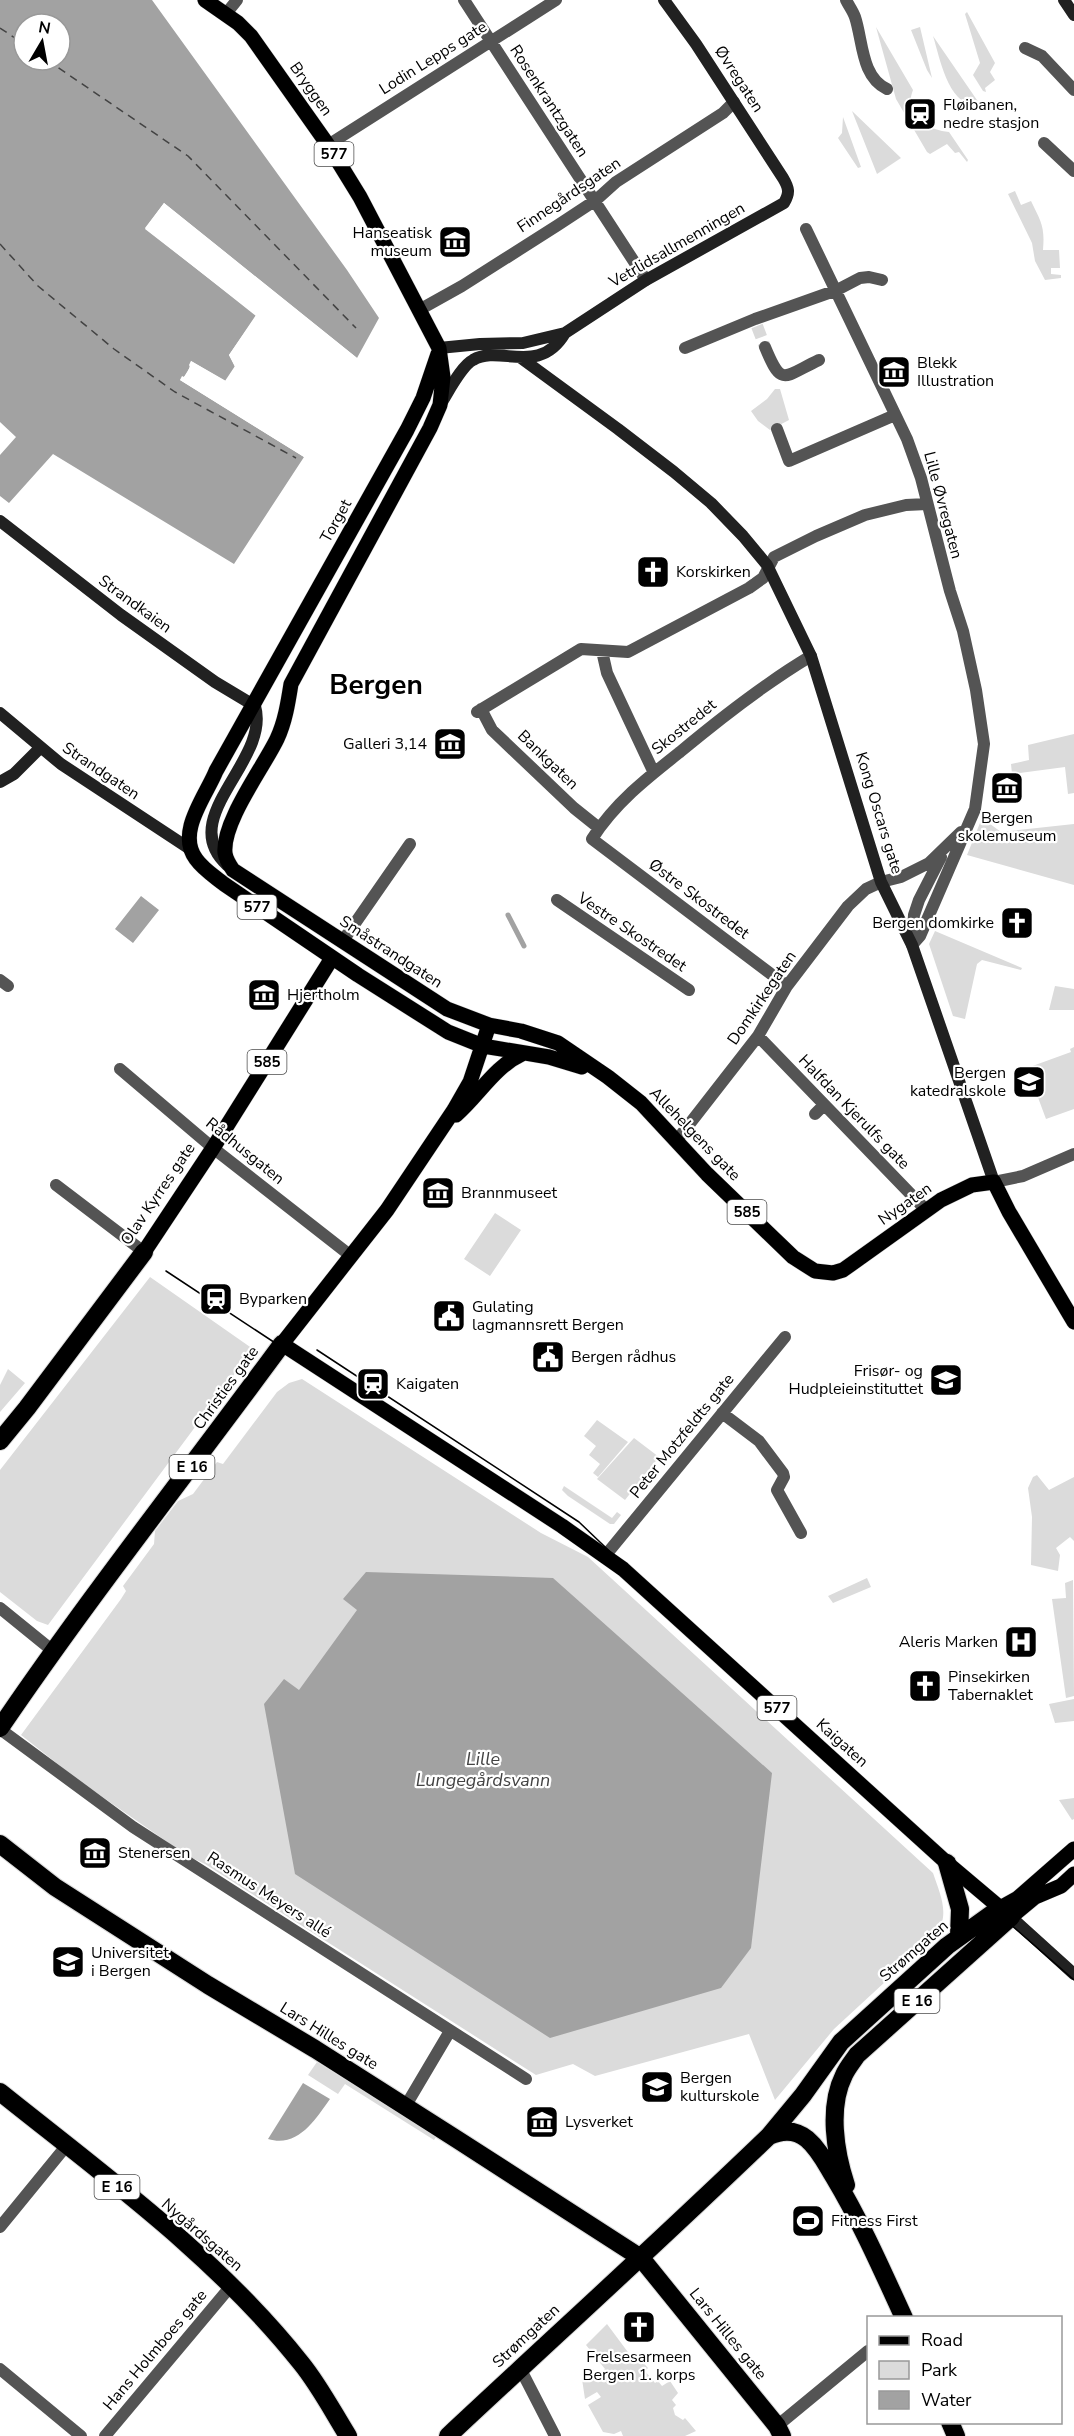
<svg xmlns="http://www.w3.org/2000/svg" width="1074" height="2436" font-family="'Nunito Sans',sans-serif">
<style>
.green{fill:#dbdbdb}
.water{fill:#a2a2a2;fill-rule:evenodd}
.pier{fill:#fff}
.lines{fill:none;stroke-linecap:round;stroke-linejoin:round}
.stream{stroke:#a2a2a2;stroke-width:5}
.ferry{stroke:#434343;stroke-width:1.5;stroke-dasharray:8 6;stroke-linecap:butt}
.street-tunnel{stroke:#d9d9d9;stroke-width:12;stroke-dasharray:12 6;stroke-linecap:butt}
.primary-casing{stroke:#dbdbdb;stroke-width:16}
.highway-casing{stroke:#dbdbdb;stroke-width:20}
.street{stroke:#545454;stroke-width:12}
.secondary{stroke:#212121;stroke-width:12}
.primary{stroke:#000;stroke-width:15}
.highway{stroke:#000;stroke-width:18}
.tram{stroke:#000;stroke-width:1.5}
.labels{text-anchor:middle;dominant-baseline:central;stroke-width:4.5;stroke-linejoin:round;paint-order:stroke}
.shield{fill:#fff;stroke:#4c4c4c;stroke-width:1.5}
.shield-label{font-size:15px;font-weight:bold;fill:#000}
.street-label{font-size:16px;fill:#000;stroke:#fff}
.poi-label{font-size:16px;fill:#000;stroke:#fff;text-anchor:start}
.water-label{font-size:18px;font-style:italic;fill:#434343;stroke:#fff}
.town-label{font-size:28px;font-weight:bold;fill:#000;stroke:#fff}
</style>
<rect width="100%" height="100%" fill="#fff"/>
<path class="green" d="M967,12L995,63L990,72L995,80L985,88L986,92L983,91L973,75L980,63L965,14Z
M876,27L913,90C903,115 927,130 949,132L968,160L967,162L959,152L955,153L947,144L930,154L927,152L896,99Z
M920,27L932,78L927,70L911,30Z
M933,36L979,103L975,106C947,102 940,58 933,36Z
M852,111L901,158L877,174Z
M843,117L861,167L858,168L838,138L842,133Z
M1015,191L1021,205L1031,201C1041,222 1045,226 1043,250H1059L1060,268H1051V274L1061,275V278L1045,280L1035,261L1032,243L1008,194Z
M775,389H780L789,420L770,430L758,421L751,411L767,399Z
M1074,734V793L1068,794L1065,767L1012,774L1011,764L1029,760L1028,745Z
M982,818L1001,832L1074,824V885L967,855Z
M935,931L1022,968L1021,970L982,960L977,964L965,1019L953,1016L929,944Z
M1055,986L1074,989V1010H1049Z
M1074,1047V1109L1046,1119L1027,1068L1071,1052L1070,1049Z
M495,1213L521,1230L490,1276L464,1259Z
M150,1277L253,1349L48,1625L37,1621L0,1592V1470Z
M8,1369L25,1383L0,1412V1385Z
M302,1379L541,1533L588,1557L933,1873C940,1894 950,1913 937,1934L834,2029L775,2100L749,2034L595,2076L573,2064L536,2075L205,1864L186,1855L78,1780L21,1735L121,1599L126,1591L123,1586L154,1544L155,1531L178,1501L193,1494L217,1462L223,1464L277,1392L289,1383Z
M597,1420L628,1442L598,1477L593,1473L600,1464L589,1455L596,1446L584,1436Z
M634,1438L659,1457L625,1500L597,1479Z
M1037,1475L1049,1490L1074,1477V1541L1070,1537L1056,1548L1060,1555L1058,1571L1031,1565L1032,1517L1028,1488L1033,1477Z
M564,1486L612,1518L617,1512L621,1515L614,1524H610L568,1496L562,1490Z
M867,1578L871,1587L833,1603L828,1596Z
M1073,1580L1074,1696L1066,1698L1052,1599L1066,1598L1065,1583Z
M1074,1699V1721L1055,1723L1049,1704Z
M1074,1798V1819L1072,1820L1059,1800Z
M317,2062L436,2137L434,2140L345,2084L338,2094L308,2075Z
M607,2324L636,2363L640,2359L648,2368L645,2371L655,2383L658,2381L662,2386L670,2381L678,2393L672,2400L676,2405L673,2408L675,2415L683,2420L685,2418L696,2431L685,2436H623L621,2431L614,2434L603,2432L588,2405L601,2397L597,2392L585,2399L582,2379L593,2369L598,2375L605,2369L586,2345Z"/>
<path class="water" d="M0,0H152L347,270L379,318L357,358L164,203L145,229L256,315L229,355L235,366L225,381L191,361C190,368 187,376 180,380L304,457L234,564L53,454L9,503L0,496V455L16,437L0,422ZM24,24H60V60H24Z
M141,896L159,910L133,943L115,929Z
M366,1572L553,1578L772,1773L751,1948L721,1988L550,2038L295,1874L264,1704L284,1679L299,1690L357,1610L343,1599Z
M303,2083L330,2099C315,2120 298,2148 268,2139Z"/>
<path class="pier" d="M164,203L357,358L355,360L165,207L149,228L259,315L233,355L238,367L227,384H224L193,366L186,380L304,453V457L180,380L182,376L184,377L190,367L189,365L191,361L226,381L235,367L229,355L256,316L145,228Z"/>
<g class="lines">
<path class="stream" d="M508,915L524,946"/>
<path class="ferry" d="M0,28L24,44
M47,60L188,156L356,328
M0,244L38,286L114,349L175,392L296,458"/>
<path class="street-tunnel" d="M757,326L765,347"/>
<defs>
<path id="primary" d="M205,0L238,23L251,36L328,145L360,197L439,348L443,377L440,405L430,428L291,684C288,703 285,722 277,739C263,768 222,822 225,853C226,860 229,864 233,870L447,1009L489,1025L521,1031L558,1043L608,1077L641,1103L707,1174L793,1257L815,1271L833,1273L843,1270L941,1200L972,1185L994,1182L1009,1212L1074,1322
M438,354L423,398L407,430L216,771C206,796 176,832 196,859C203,869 214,876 224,884L358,975L448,1032L483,1046L549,1057L582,1067
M489,1025L470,1082L454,1110L387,1210L282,1344L562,1526L623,1569L947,1863L1011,1917L1035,1897L1061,1886L1074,1874
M456,1115C479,1095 494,1067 522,1054
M144,1252L213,1148L332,958
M1000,1908L1018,1898L1074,1849"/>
<path id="highway" d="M0,1441L27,1408L144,1252
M0,1728C89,1597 188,1472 282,1344
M0,1844L55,1887L208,1985L315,2049L458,2140L641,2258L777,2426L782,2436
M947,1863L960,1909L959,1936
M0,2092C105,2176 217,2257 301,2363C319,2385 333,2412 348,2436
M769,2136L803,2095L841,2042L947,1946L1000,1908
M846,2185C835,2152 828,2107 844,2075C847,2068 853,2061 857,2055L1011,1917
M950,2422L956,2436
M448,2436C555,2336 663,2238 769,2136C782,2130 795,2129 807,2139C819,2149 826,2164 834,2177C861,2222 882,2270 904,2318"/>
</defs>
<use href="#primary" class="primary-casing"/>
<use href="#highway" class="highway-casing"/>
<path class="street" d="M464,0L646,280
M846,0C849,6 853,11 855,17C863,41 861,77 887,89
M225,15L237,0
M1025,48L1042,56L1074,90
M1044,143L1074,171
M328,145L556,0
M806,229L907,439L921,478L950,591L963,631L976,690L984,744L975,809L920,936L912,945
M419,310L462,286L558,225L596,200L616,182L723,113L734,102
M765,347C782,388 783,377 819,360
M685,348L755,319L837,290L860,278L869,277L882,280
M777,429L789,461L895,415
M602,651L607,673L654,773
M481,709L492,730L574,808L599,828
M477,712L581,649L628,652L749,588L763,578L774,557L816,536L865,515L906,505L927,504
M557,900L689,990
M342,942L410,844
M912,944L914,915L919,900L941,857
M0,980L8,986
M787,986L592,839C615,803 647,778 680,752C722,717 764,684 811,656
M758,1036L927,1211
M120,1069L213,1148L351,1256
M815,1114L824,1105
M677,1140L758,1036L787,986L848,906L866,889L881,882L901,877L929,863L961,832
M994,1182L1023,1176L1074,1154
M56,1185L144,1252
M722,1413L759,1441L783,1473L784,1477L777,1490L801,1533
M605,1556L785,1337
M0,1608L53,1651
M0,1729L133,1827L526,2079
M405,2107L450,2031
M0,2227L67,2145
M520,2368L555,2436
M0,2369L81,2436
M777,2426L868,2351
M105,2436L231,2286"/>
<path class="secondary" d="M1064,0L1074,15
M439,348L480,344L523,343L565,333L646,280L784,203C790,193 789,188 783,178L696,44L664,0
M521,358L618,429L674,472L711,503L743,536L767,565L811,656L881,882L912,945L994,1182
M440,405C448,393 461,366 473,360C500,344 539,377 565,333
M0,521L121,615L215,682L255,706C271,761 175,817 227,865
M0,713L61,764L190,849
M0,782L14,774L40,748
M1011,1917L1074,1974"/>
<use href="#primary" class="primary"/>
<use href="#highway" class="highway"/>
<path class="tram" d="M166,1271L603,1559L633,1583L937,1860L1074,1980
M317,1350L579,1522L625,1566"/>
</g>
<defs>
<symbol id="station-square" viewBox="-11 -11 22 22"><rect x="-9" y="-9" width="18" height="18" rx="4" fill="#000" stroke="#fff"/><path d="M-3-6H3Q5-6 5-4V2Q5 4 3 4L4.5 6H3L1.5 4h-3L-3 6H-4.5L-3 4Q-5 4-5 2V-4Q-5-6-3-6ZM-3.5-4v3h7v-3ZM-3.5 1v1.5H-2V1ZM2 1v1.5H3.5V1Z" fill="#fff"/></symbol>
<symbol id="museum-square" viewBox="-11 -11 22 22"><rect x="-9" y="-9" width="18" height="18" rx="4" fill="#000" stroke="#fff"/><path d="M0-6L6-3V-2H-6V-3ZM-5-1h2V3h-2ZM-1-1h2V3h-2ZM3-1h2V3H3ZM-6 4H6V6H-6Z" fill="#fff"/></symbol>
<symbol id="church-square" viewBox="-11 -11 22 22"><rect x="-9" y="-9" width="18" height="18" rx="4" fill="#000" stroke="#fff"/><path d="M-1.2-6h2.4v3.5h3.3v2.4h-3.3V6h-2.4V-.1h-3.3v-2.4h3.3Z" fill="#fff"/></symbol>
<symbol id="school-square" viewBox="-11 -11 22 22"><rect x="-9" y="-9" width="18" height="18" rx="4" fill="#000" stroke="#fff"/><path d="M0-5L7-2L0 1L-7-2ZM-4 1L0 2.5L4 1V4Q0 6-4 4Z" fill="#fff"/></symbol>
<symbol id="civic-square" viewBox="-11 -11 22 22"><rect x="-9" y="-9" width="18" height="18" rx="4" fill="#000" stroke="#fff"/><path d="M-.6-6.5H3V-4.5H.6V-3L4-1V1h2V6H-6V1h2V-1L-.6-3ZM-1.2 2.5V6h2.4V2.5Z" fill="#fff"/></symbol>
<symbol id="university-square" viewBox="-11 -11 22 22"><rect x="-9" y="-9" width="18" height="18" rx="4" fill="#000" stroke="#fff"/><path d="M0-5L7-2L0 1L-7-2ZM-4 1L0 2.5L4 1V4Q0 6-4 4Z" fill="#fff"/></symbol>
<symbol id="hospital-square" viewBox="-11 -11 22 22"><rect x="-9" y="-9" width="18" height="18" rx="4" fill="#000" stroke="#fff"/><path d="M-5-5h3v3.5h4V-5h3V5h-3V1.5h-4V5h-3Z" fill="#fff"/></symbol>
<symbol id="stadium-square" viewBox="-11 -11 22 22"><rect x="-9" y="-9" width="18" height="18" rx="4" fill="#000" stroke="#fff"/><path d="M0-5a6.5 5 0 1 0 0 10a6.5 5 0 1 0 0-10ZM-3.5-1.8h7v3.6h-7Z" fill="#fff"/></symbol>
</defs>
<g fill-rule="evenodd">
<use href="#station-square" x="901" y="95" width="38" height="38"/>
<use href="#museum-square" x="436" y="223" width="38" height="38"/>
<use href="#museum-square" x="875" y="353" width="38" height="38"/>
<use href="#church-square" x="634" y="553" width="38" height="38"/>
<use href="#museum-square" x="431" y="725" width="38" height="38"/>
<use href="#museum-square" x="988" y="769" width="38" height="38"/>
<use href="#church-square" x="998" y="904" width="38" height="38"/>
<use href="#museum-square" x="245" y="976" width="38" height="38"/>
<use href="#school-square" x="1010" y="1063" width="38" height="38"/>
<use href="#museum-square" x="419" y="1174" width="38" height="38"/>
<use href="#station-square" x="197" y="1280" width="38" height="38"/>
<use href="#civic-square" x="430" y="1297" width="38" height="38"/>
<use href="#civic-square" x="529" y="1338" width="38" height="38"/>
<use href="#university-square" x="927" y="1361" width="38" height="38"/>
<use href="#station-square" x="354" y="1365" width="38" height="38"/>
<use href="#hospital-square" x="1002" y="1623" width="38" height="38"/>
<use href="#church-square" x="906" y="1667" width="38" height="38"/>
<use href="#museum-square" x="76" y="1834" width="38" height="38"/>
<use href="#university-square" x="49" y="1943" width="38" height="38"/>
<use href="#university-square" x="638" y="2068" width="38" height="38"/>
<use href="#museum-square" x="523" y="2103" width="38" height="38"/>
<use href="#stadium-square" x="789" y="2202" width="38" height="38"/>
<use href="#church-square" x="620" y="2308" width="38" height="38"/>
</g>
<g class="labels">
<g class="shield">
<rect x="314.5" y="142" width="39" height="24" rx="4.5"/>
<rect x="237.5" y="895" width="39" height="24" rx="4.5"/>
<rect x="247.5" y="1050" width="39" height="24" rx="4.5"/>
<rect x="727.5" y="1200" width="39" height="24" rx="4.5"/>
<rect x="169.5" y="1455" width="45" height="24" rx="4.5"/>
<rect x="757.5" y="1696" width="39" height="24" rx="4.5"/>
<rect x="894.5" y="1989" width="45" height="24" rx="4.5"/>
<rect x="94.5" y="2175" width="45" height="24" rx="4.5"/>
</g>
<g class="shield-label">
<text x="334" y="154">577</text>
<text x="257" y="907">577</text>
<text x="267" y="1062">585</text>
<text x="747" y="1212">585</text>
<text x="192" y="1467">E 16</text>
<text x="777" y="1708">577</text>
<text x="917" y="2001">E 16</text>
<text x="117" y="2187">E 16</text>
</g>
<g class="street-label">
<text transform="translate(433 58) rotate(-32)">Lodin Lepps gate</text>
<text transform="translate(739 79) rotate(57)">Øvregaten</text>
<text transform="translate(311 89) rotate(55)">Bryggen</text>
<text transform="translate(549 101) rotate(57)">Rosenkrantzgaten</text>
<text transform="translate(569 195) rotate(-34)">Finnegårdsgaten</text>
<text transform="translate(677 245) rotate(-30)">Vetrlidsallmenningen</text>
<text transform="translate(943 505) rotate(75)">Lille Øvregaten</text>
<text transform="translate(336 521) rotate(-61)">Torget</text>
<text transform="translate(135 604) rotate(36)">Strandkaien</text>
<text transform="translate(684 727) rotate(-39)">Skostredet</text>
<text transform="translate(548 760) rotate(44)">Bankgaten</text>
<text transform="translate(101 771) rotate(34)">Strandgaten</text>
<text transform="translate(879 813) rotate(73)">Kong Oscars gate</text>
<text transform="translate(699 899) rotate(37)">Østre Skostredet</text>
<text transform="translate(632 932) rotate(34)">Vestre Skostredet</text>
<text transform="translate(391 952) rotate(33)">Småstrandgaten</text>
<text transform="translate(762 998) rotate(-56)">Domkirkegaten</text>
<text transform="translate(854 1112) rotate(46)">Halfdan Kjerulfs gate</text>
<text transform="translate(695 1134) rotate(46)">Allehelgens gate</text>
<text transform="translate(245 1151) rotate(39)">Rådhusgaten</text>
<text transform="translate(158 1194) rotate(-56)">Olav Kyrres gate</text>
<text transform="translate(905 1204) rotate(-35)">Nygaten</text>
<text transform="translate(226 1388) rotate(-54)">Christies gate</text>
<text transform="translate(682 1436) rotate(-51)">Peter Motzfeldts gate</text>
<text transform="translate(842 1743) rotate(42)">Kaigaten</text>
<text transform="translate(269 1895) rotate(33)">Rasmus Meyers allé</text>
<text transform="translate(914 1951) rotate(-41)">Strømgaten</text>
<text transform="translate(329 2036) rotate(32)">Lars Hilles gate</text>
<text transform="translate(202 2235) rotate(41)">Nygårdsgaten</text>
<text transform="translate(728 2334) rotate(51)">Lars Hilles gate</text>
<text transform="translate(526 2336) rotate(-43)">Strømgaten</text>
<text transform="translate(155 2350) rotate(-50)">Hans Holmboes gate</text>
</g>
<g class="poi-label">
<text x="943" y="105">Fløibanen,<tspan x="943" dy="18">nedre stasjon</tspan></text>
<text x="432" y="233" text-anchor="end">Hanseatisk<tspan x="432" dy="18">museum</tspan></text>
<text x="917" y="363">Blekk<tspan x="917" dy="18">Illustration</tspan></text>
<text x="676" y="572">Korskirken</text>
<text x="427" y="744" text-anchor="end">Galleri 3,14</text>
<text x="1007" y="818" text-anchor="middle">Bergen<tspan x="1007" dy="18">skolemuseum</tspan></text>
<text x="994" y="923" text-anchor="end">Bergen domkirke</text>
<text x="287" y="995">Hjertholm</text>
<text x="1006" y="1073" text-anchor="end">Bergen<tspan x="1006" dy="18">katedralskole</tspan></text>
<text x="461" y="1193">Brannmuseet</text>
<text x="239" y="1299">Byparken</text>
<text x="472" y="1307">Gulating<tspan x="472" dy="18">lagmannsrett Bergen</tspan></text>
<text x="571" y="1357">Bergen rådhus</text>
<text x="923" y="1371" text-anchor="end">Frisør- og<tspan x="923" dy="18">Hudpleieinstituttet</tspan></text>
<text x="396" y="1384">Kaigaten</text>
<text x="998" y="1642" text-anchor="end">Aleris Marken</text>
<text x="948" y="1677">Pinsekirken<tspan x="948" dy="18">Tabernaklet</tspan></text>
<text x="118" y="1853">Stenersen</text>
<text x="91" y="1953">Universitet<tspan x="91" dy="18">i Bergen</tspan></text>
<text x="680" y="2078">Bergen<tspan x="680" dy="18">kulturskole</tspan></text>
<text x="565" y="2122">Lysverket</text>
<text x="831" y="2221">Fitness First</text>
<text x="639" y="2357" text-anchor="middle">Frelsesarmeen<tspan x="639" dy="18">Bergen 1. korps</tspan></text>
</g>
<g class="water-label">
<text x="483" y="1759">Lille<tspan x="483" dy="21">Lungegårdsvann</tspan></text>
</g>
<g class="town-label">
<text x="376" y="685">Bergen</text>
</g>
</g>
<rect x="867" y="2316" width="195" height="108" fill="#ffffff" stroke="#999999" stroke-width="1.5"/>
<rect x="879" y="2336" width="30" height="9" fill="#000000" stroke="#999999" stroke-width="1.5"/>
<text x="921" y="2346" font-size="18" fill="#000000">Road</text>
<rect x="879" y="2361" width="30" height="18" fill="#dbdbdb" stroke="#999999" stroke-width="1.5"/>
<text x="921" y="2376" font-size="18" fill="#000000">Park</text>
<rect x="879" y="2391" width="30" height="18" fill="#a2a2a2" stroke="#999999" stroke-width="1.5"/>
<text x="921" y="2406" font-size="18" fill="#000000">Water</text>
<g transform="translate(42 42) rotate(10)"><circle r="28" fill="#ffffff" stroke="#999999" stroke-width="1.5"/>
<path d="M0-4.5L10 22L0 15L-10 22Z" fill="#000000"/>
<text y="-9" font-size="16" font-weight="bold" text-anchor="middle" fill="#000000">N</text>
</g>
</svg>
